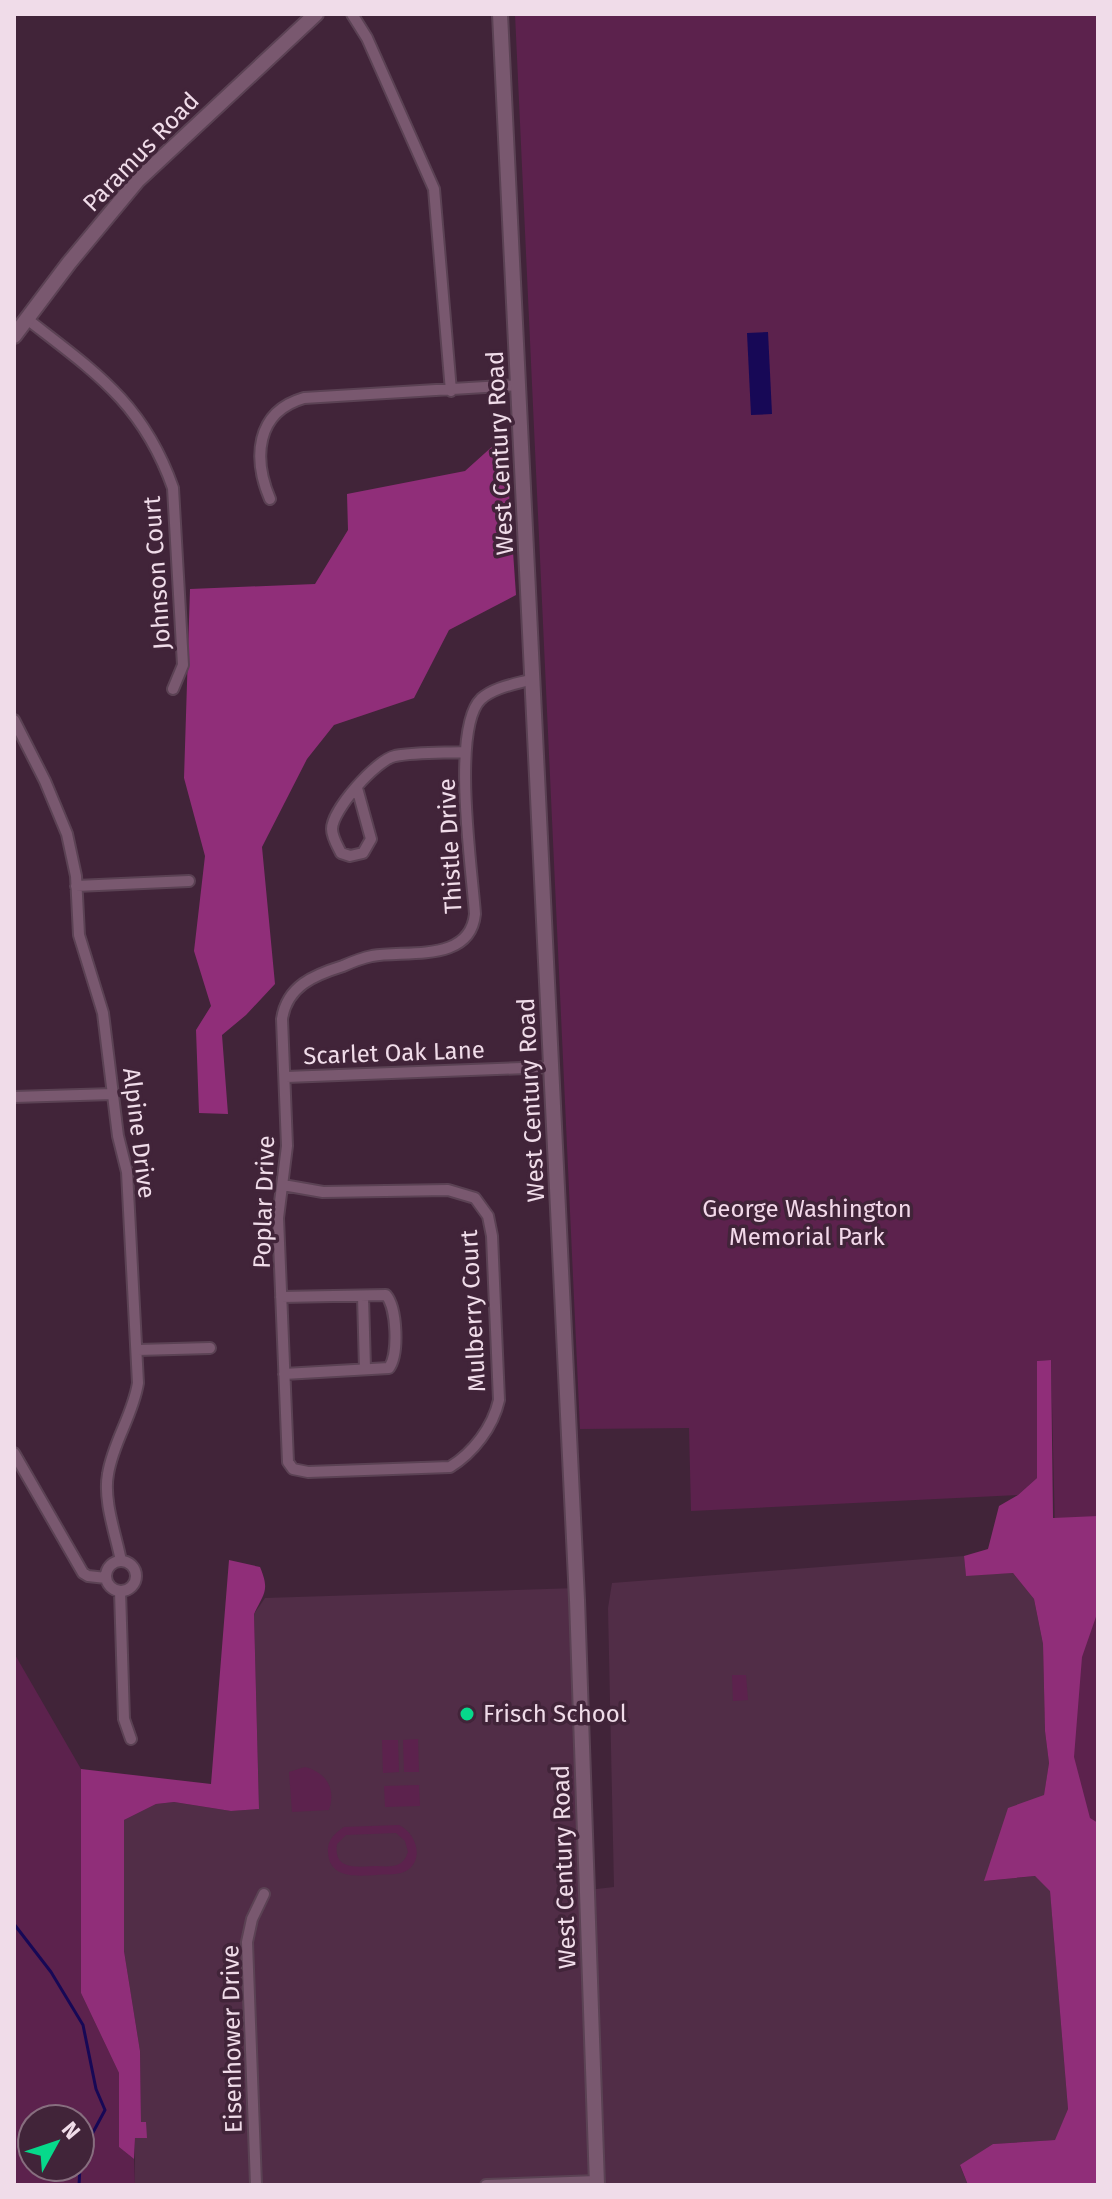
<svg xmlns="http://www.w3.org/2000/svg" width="1112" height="2199" font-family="'Fira Sans',sans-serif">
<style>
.built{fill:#512d47}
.green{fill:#5c224d;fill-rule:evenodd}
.forest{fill:#902e79}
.water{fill:#170856}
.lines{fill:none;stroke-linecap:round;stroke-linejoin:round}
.stream{stroke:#170856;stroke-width:3}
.street-casing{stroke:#5b4254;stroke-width:14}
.secondary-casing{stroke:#5b4254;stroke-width:18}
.street{stroke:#79586f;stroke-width:10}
.secondary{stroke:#79586f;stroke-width:14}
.poi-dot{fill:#06d98b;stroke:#412439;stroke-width:3}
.labels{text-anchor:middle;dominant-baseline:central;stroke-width:7;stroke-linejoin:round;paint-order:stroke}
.street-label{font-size:24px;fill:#f0dce9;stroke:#412439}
.park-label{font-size:24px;fill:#f2d8e9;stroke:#412439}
.poi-label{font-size:24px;fill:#f0dce9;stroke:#412439;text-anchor:start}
</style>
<rect width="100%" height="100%" fill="#412439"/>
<path class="built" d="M964,1556L966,1575L1013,1573L1034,1599L1043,1644L1045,1731L1049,1763L1044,1796L985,1881L1035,1876L1050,1890L1068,2109L1056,2140L993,2144L960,2166L968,2185H135V2138L147,2137L141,2122L140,2051L124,1951V1820L156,1804L174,1802L231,1811L259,1809L254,1614L265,1598L577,1588L588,1890L614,1887L608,1608L612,1583Z"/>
<path class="green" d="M515,14H1098V1875L1063,1871L1051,1360L1037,1361V1478L1018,1495L691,1511L689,1428L580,1429Z
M14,1653L81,1769V1993L119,2073V2147L134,2159L135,2185H14ZM32,2119H80V2167H32Z
M732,1675H746L748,1700L733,1701Z
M418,1739L419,1772H404L403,1740Z
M382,1740H398L399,1772L383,1773Z
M305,1767C327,1773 336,1789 329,1810L292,1812L289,1772Z
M419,1785L420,1806L385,1807L384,1786Z
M399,1825C418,1834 426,1865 401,1873C394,1875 384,1874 376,1875C357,1876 329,1879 328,1852C327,1840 335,1833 344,1827ZM396,1833L405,1841L408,1852C406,1857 405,1860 401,1863C394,1868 382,1866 374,1866C356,1867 333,1870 337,1844L346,1835Z"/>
<path class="forest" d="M505,435L516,595L449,630L414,698L334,725L307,759L262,847L275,984L246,1015L222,1035L228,1114L199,1113L196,1030L211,1006L194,951L205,856L184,778L190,589L315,584L348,530L347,494L465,471Z
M1051,1360L1053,1518L1098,1516V1611L1082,1657L1074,1757L1090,1818L1098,1823V2185H968L960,2165L993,2144L1055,2140L1068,2109L1050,1891L1035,1876L984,1881L1008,1808L1044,1795L1049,1763L1045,1731L1043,1644L1034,1599L1013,1573L966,1576L964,1556L988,1549L999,1506L1018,1495L1037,1478V1361Z
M229,1560L260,1567C270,1591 264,1593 254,1614L259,1809L231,1811L174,1802L156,1804L124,1820V1951L140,2051L141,2122H146L147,2138H135L134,2159L119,2147V2073L81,1993V1769L211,1784Z"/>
<path class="water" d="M768,332L772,414L751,415L747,333Z"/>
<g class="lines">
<path class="stream" d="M14,1924L51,1972L83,2025L96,2089L105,2110L83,2151L80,2165
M79,2185L80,2167"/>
<defs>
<path id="street" d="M352,14L367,38L434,189L451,391
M27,319C95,372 143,403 173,488L183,665L173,689
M270,499C253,459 255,412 304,398L519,385
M14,720L45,781L67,834L76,876L79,935L103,1013L118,1136L127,1172L138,1383C133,1415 113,1442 108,1474C103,1501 116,1535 121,1561
M357,788L371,839L363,853L350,856L341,853C337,845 332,837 332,829C332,810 376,760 395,756C417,752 442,753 464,752
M76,886L189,881
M286,1077L551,1067
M14,1097L113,1094
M283,1185L323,1192L448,1190L475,1198L488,1216L492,1236L499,1400C493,1427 473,1453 450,1467L308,1472L293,1469L288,1462L278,1218L287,1146L282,1019C287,986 314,975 343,966C352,962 362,958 372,956C408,950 470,963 475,914C472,870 451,728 481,699C494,687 516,684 533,679
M363,1296L365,1369
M281,1297L386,1295C397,1308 399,1354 389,1368L284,1374
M138,1350L210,1348
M14,1453L83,1573L88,1576L106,1578
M106 1576a15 15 0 1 1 30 0a15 15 0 1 1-30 0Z
M120,1591L124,1719L131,1739
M256,2185L247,1942L252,1919L264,1894
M486,2185L597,2181"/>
<path id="secondary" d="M500,14L577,1600L597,2185
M14,336L69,263L137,181L316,14"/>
</defs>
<use href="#street" class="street-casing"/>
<use href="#secondary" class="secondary-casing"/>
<use href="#street" class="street"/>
<use href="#secondary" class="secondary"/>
</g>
<circle class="poi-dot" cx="467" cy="1714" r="8"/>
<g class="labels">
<g class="street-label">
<text transform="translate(141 152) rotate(-46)">Paramus Road</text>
<text transform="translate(500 453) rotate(-93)">West Century Road</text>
<text transform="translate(157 573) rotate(-94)">Johnson Court</text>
<text transform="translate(450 846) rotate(-93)">Thistle Drive</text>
<text transform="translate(394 1053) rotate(-2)">Scarlet Oak Lane</text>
<text transform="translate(531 1100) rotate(-93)">West Century Road</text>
<text transform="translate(139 1133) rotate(83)">Alpine Drive</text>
<text transform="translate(264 1202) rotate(-88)">Poplar Drive</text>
<text transform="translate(473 1311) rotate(-93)">Mulberry Court</text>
<text transform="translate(564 1867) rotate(-92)">West Century Road</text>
<text transform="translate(232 2039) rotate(-91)">Eisenhower Drive</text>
</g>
<g class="park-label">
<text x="807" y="1209">George Washington<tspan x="807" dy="28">Memorial Park</tspan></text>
</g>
<g class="poi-label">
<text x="483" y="1714">Frisch School</text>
</g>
</g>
<rect width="1112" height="2199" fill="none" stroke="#f0dce9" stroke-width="32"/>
<g transform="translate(56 2143) rotate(50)"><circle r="38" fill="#412439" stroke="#876e7f" stroke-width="2"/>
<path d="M0-6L14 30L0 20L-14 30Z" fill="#06d98b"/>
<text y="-12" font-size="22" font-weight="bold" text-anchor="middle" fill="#f0dce9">N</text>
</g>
</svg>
